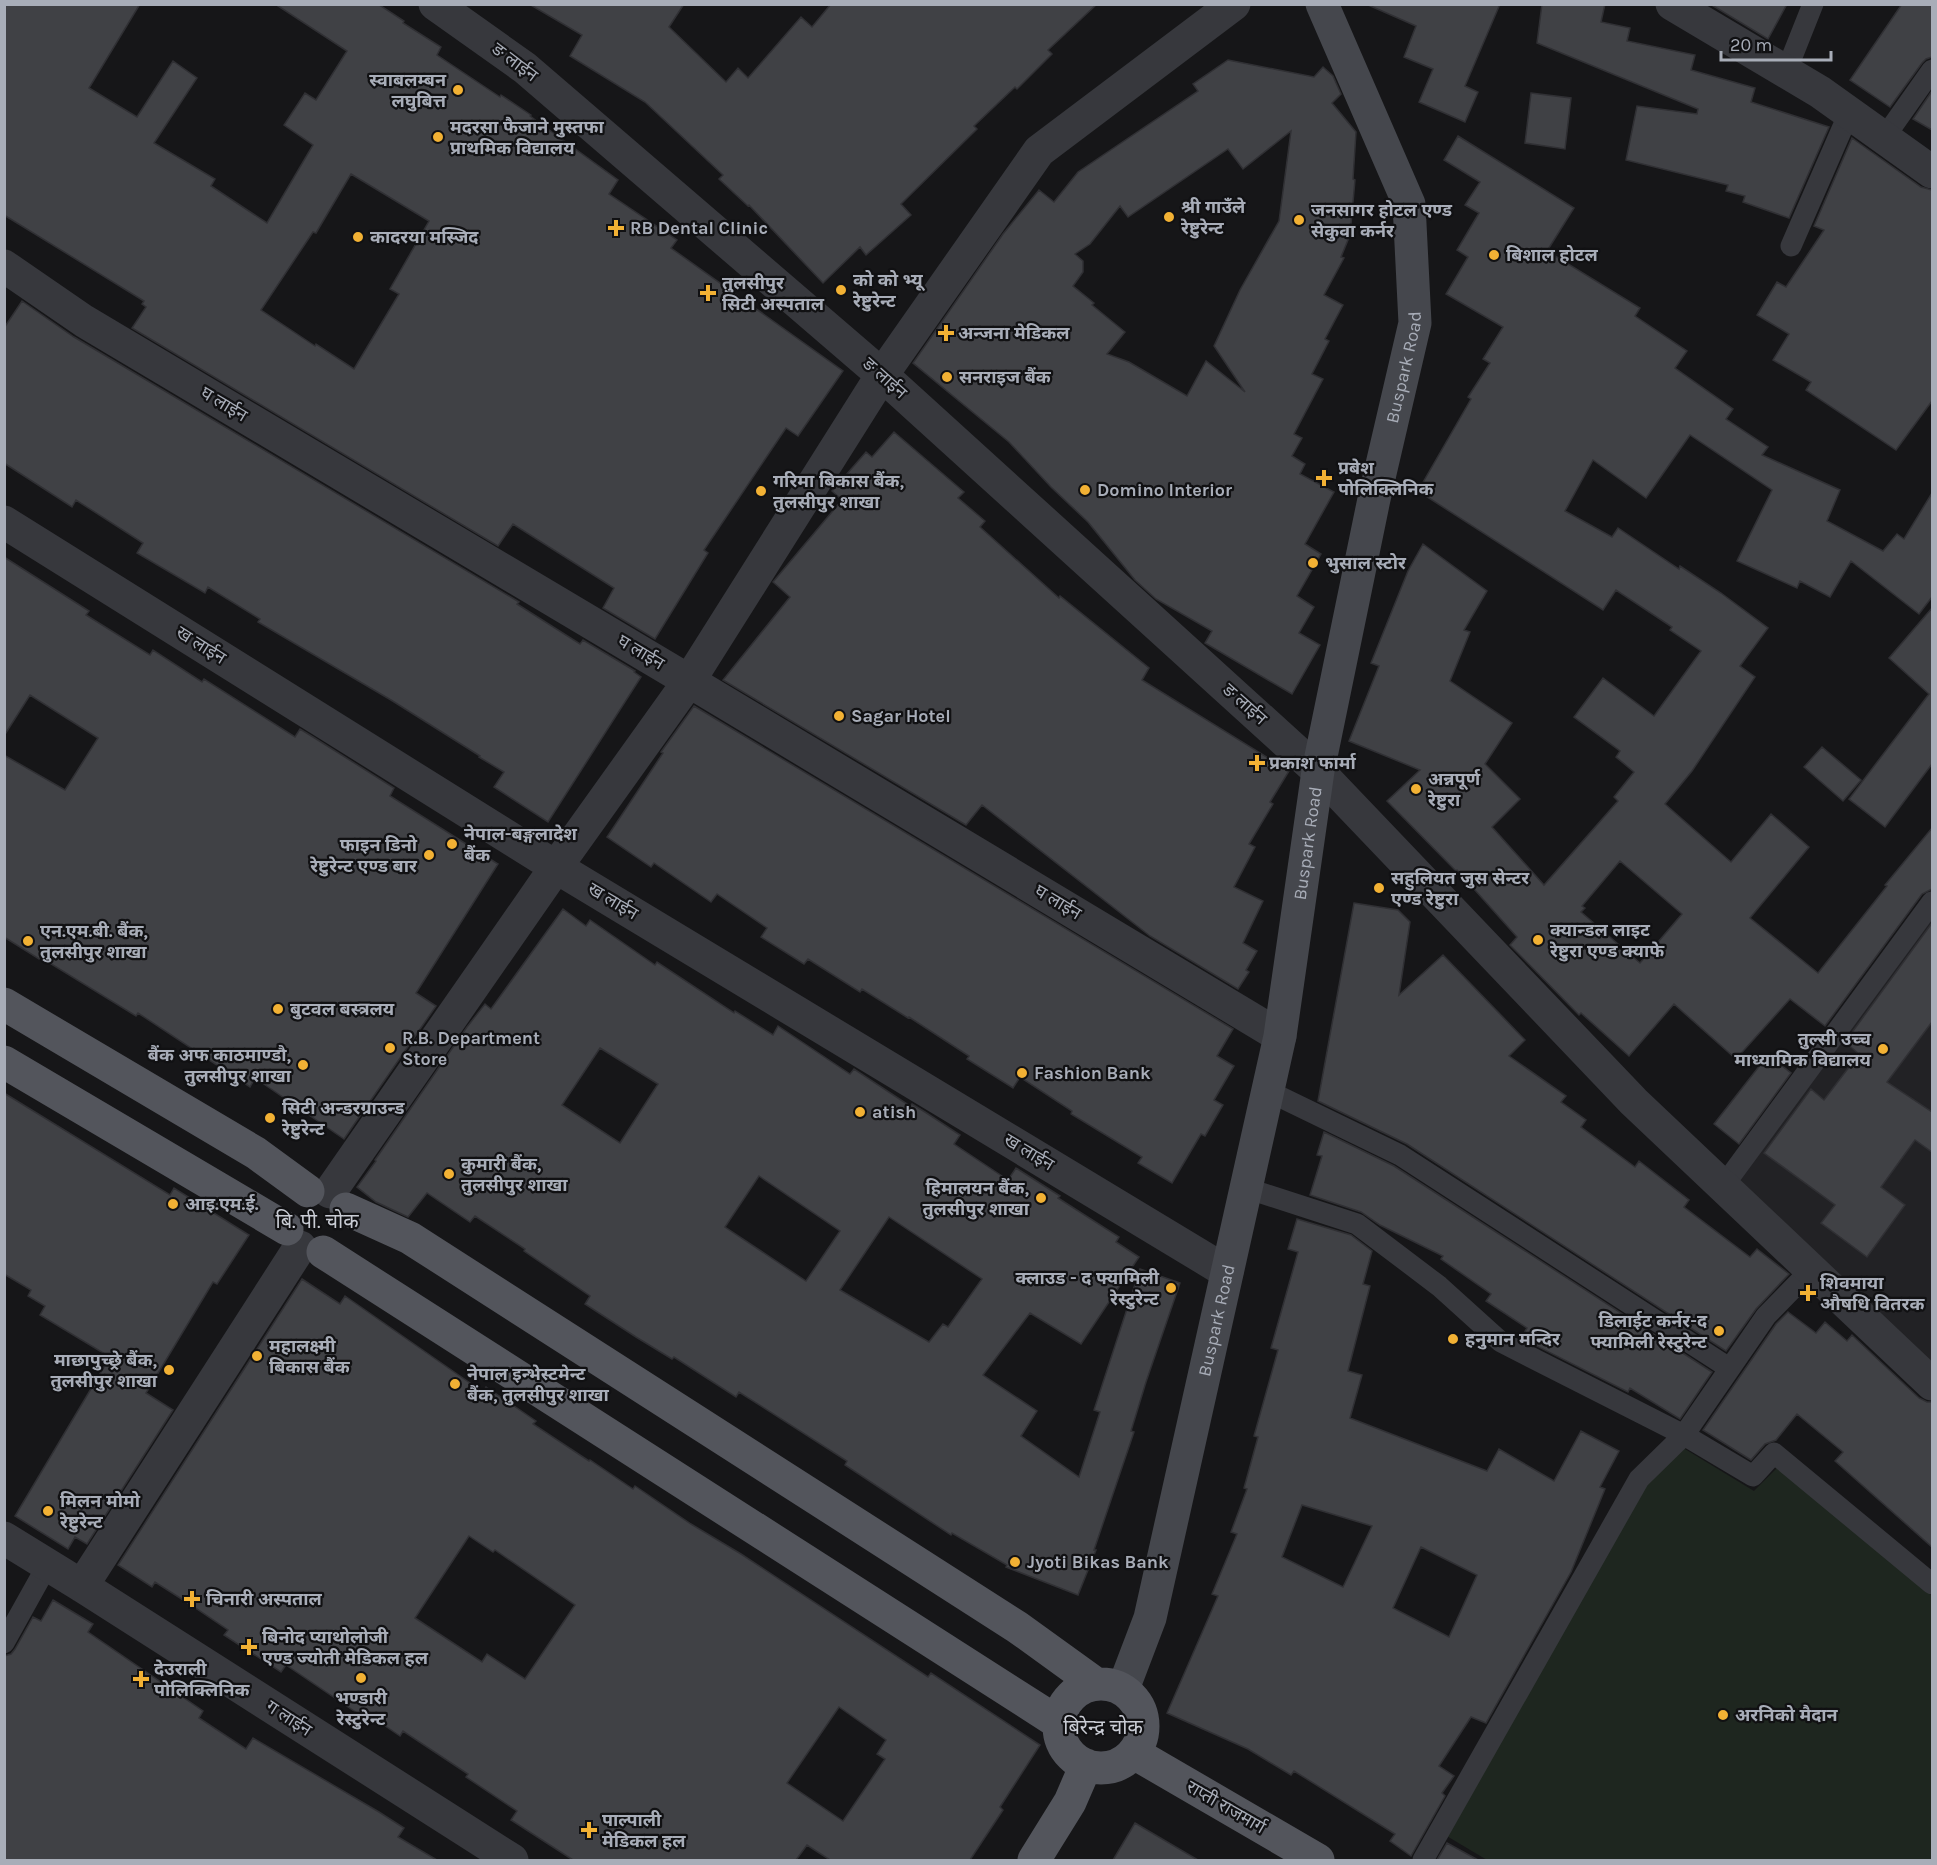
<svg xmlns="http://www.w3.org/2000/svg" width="1937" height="1865" font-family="Karla,'Noto Sans Devanagari',sans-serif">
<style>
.built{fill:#222225}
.green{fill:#1e261f}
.building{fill:#404145;stroke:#303034;stroke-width:1.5;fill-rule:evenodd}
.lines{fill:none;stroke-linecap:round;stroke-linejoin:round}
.service{stroke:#37383d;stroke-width:21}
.minor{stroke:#37383d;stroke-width:33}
.secondary{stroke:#45474d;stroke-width:33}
.primary{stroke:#53555c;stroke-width:33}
.poi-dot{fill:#f2b134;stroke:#111113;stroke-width:2}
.labels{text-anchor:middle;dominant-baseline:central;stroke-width:4.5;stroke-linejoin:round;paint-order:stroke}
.street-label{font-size:18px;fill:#a8adb8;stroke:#111113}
.poi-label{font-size:18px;font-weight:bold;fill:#a8adb8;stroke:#111113;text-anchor:start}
.neighbourhood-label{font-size:20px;fill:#c9ccd4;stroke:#111113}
</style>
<rect width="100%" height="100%" fill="#161618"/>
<path class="built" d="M1932,915V1376L1734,1183Z"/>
<path class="green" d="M1680,1446L1754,1491L1778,1467L1932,1596V1860H1487L1445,1835L1647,1483Z"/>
<path class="building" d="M4,4H140L89,88L137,117L173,61L197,78L154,143L215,179L211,186L267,223L313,145L284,125L305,93L316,100L347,51L275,4H378L404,21L403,23L441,47L437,55L500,97L501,95L531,115L530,116L618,180L609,194L677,240L671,248L843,371L798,436L786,428L704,550L708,553L655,639L603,608L614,588L513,524L498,546L132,328L146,307L142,304L144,301L4,215ZM351,174L429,221L390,289L399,294L354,369L316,344L315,346L261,310L313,232L316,233Z
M529,4H684L669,27L726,82L738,68L748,78L801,17L812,27L831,4H1097L1048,50L1052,54L1017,89L1015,87L974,126L977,129L901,204L911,215L866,255L860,247L823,283L749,205L748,206L719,179L723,175L645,102L570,56L582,35Z
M1366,4H1500L1465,86L1478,92L1465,122L1419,102L1433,69L1404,57L1416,26Z
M1542,4H1605L1601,22L1630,28L1627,41L1695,55L1691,70L1755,88L1751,102L1829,127L1789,218L1743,202L1745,196L1726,191L1728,185L1626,160L1637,106L1697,114L1698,109L1537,43Z
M1710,4H1787L1768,39Z
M1902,4H1932V57L1926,59L1922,63L1890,107L1850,80Z
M1228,60L1314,77L1323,67L1333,76L1341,94L1332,103L1356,132L1353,179L1355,180L1350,235L1341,257L1344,258L1324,295L1343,305L1325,339L1329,341L1312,374L1323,379L1294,434L1302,438L1292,456L1305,464L1300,474L1334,492L1305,544L1321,554L1297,596L1314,607L1299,633L1320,645L1292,694L1205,643L1212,631L1156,599L1135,580L1088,522L1051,487L1009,442L913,363L1003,234L1039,190L1054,202L1078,172L1198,91L1193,84ZM1291,131L1279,221L1240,290L1214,346L1245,392L1206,361L1187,396L1129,362L1107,354L1125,332L1092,305L1094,303L1073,286L1083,272V261L1075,254L1090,244L1120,206L1128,217L1228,149L1243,169Z
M1932,91V130L1913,119Z
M1531,93L1571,98L1565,149L1525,143Z
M1458,136L1574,208L1547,251L1640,308L1635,316L1687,351L1675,368L1733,409L1726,419L1768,447L1762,455L1840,490L1827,521L1883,551L1897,534L1904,539L1932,493V597L1919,614L1851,561L1830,597L1800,581L1797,588L1737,561L1772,490L1690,435L1646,498L1593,460L1565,511L1612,537L1618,528L1679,569L1680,566L1721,593L1768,628L1740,666L1755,677L1692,771L1665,804L1731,862L1771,814L1809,847L1750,918L1818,973L1887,886L1885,885L1932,828V889L1922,894L1825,1026L1790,999L1736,1059L1674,1004L1629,1056L1581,1013L1579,1015L1510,945L1517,937L1457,870L1456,871L1387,801L1420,770L1349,741L1379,666L1371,663L1408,571L1423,544L1487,591L1464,630L1470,632L1450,681L1512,723L1485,764L1520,799L1492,827L1544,885L1618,801L1614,797L1634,772L1616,757L1620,751L1574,717L1603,678L1654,716L1701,651L1670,630L1672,627L1616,590L1603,610L1418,491L1471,399L1468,397L1490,363L1483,359L1503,327L1446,294L1468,257L1457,250L1479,213L1465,205L1480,182L1444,160ZM1620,861L1682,914L1640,963L1581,912L1585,908L1582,906Z
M1852,138L1921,187L1932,190V401L1896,450L1806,390L1811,382L1773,360L1789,334L1757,315L1777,282L1786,287L1824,230L1814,226Z
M22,301L74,337L519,602L517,604L580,644L583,640L635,671L634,672L641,677L548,822L494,787L504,772L479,757L480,756L391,700L258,622L260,619L208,587L205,593L137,553L143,543L76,500L72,507L4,463V328Z
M894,432L964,492L958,498L985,521L980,527L1059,598L1060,596L1149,668L1142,680L1289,771L1270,802L1273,804L1249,844L1255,847L1234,887L1263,901L1243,943L1257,951L1246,970L1249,972L1238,989L1150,936L982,805L966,825L723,680L790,597L773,582L842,500L832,491L866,452L872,457Z
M4,557L89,611L86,615L150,655L153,650L202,682L204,679L295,737L300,729L313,737L394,788L390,796L498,864L416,993L436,1006L344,1139L255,1078L250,1087L138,1013L136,1016L40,957L39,959L4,937V755L65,790L98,738L30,695L4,736Z
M1932,608V764L1885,827L1849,799L1929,694L1889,658Z
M694,706L1233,1029L1217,1056L1234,1066L1214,1100L1223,1105L1205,1136L1201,1134L1172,1183L1138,1163L1142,1157L1071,1114L1072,1111L1020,1077L1013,1088L967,1059L969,1056L909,1017L908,1018L862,989L860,992L808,959L804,964L761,937L767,928L717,894L711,902L654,863L651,867L607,837L663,753L661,752Z
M1822,747L1861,780L1843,801L1804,767Z
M1354,903L1398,910L1410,922L1399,995L1443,955L1525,1040L1509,1056L1566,1096L1561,1102L1586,1120L1581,1127L1635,1167L1639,1161L1689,1200L1684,1207L1750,1257L1757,1249L1789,1274L1756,1309L1726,1351L1407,1144L1318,1101Z
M563,909L586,926L590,920L655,965L657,962L734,1013L735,1011L773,1035L778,1026L850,1074L854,1069L910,1106L912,1104L925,1112L960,1135L954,1144L1008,1180L1016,1168L1060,1196L1058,1198L1119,1237L1116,1242L1139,1257L1081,1344L1030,1313L983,1375L1037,1411L1021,1436L1079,1477L1100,1412L1094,1410L1140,1269L1180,1283L1146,1382L1131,1431L1134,1432L1094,1550H1096L1078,1595L1006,1567L1007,1565L952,1533L951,1535L845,1465L847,1461L739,1392L736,1397L674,1357L672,1359L636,1337L585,1304L590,1296L524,1251L525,1249L475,1216L470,1222L427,1193L408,1217L376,1202L357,1187L376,1161L375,1160L467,1027L485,1004L491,1009ZM600,1048L658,1084L620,1143L562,1105ZM759,1176L840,1231L806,1281L725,1227ZM889,1217L982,1279L948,1327L943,1324L929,1342L840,1290Z
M1932,923V1022L1887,1082L1932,1112V1152L1915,1140L1881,1187L1905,1205L1867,1257L1821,1223L1835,1205L1764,1153L1811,1089L1824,1100L1859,1054L1845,1042Z
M1768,1055L1791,1073L1739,1144L1714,1124Z
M4,1093L170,1195L174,1188L249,1235L217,1284L213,1282L146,1393L173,1410L87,1544L75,1537L68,1549L15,1516L110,1357L40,1315L45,1306L28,1296L31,1290L4,1274Z
M1324,1132L1394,1166L1712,1372L1680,1419L1630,1388L1628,1392L1521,1338L1527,1328L1486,1301L1491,1294L1441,1259L1443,1256L1380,1225L1361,1212L1310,1195L1322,1156L1317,1155Z
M1297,1219L1351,1235L1372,1251L1363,1284L1370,1286L1348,1371L1362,1375L1350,1418L1487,1471L1499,1449L1554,1481L1581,1431L1619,1451L1600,1487L1605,1489L1571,1572L1486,1723L1471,1717L1439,1766L1454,1776L1442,1793L1445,1796L1411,1856L1390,1841L1395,1834L1294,1771L1291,1775L1248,1749L1167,1713L1218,1596L1212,1594L1237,1534L1231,1532L1247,1489L1244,1488L1258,1437L1254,1436L1278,1350L1271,1348L1298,1252L1288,1249ZM1302,1505L1372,1526L1343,1587L1282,1557ZM1421,1547L1477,1575L1449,1637L1393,1608Z
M302,1279L340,1304L345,1296L483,1392L486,1387L536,1421L533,1424L589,1461L590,1460L633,1489L635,1486L691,1524L741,1554L928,1677L931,1673L1040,1745L1000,1807L1003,1810L970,1860H830L807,1845L796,1860H573L511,1820L517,1811L466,1777L468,1774L403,1731L400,1736L372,1717L369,1721L286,1665L281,1672L224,1635L228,1630L188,1603L155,1582L152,1587L118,1565ZM469,1536L493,1552L495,1550L575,1605L525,1679L487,1654L482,1662L415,1618ZM839,1707L886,1740L877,1754L885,1759L843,1821L787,1783Z
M1788,1312L1816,1333L1825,1322L1847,1341L1852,1335L1919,1398L1927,1402H1932V1547L1835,1461L1843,1452L1797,1414L1776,1440L1765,1444L1751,1460L1703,1430L1776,1324Z
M53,1600L93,1624L88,1632L203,1711L199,1718L246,1749L253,1738L379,1812L404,1828L398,1837L437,1860H4V1656L11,1654L15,1649L33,1617L41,1621Z
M1135,1823L1198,1860H1113Z
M1447,1843L1478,1860H1437Z"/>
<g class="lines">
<path class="service" d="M1786,72L1813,4
M1884,138L1932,70
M1791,246L1849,113
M1268,1091L1400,1155L1729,1368
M1724,1185L1932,902
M1246,1188L1357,1224L1439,1286L1501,1342L1684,1435L1753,1476L1774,1453L1932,1584
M4,1643L48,1564
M1423,1860L1639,1479L1684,1435L1766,1316L1811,1270"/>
<path class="minor" d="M435,4L525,68L882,375L1318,771L1634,1102L1932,1384
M1672,4L1820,92L1932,172
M4,266L84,321L689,681L1280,1036
M4,522L556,867L1227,1272
M330,1192L556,867L689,681L882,375L1039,151L1234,4
M4,1538L82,1586L512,1860
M82,1586L300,1247"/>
<path class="secondary" id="s1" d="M1123,1689L1150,1618L1280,1036L1318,771L1374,499L1415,323L1409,204L1322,4"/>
<path class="primary" d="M4,1004L256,1153L308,1191
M4,1062L287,1229
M346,1209L410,1238L1017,1627L1096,1684
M323,1252L1059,1723
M1059 1726a42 42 0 1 1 84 0a42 42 0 1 1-84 0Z
M1134,1753L1318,1860
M1034,1860L1070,1802L1086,1765"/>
</g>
<g class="poi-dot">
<circle cx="458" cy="90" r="6"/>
<circle cx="438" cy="137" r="6"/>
<circle cx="1169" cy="217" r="6"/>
<circle cx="1299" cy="220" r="6"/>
<path d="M613 219h6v6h6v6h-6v6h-6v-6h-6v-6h6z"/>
<circle cx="358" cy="237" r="6"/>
<circle cx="1494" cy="255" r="6"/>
<circle cx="841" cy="290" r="6"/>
<path d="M705 284h6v6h6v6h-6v6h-6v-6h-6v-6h6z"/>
<path d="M943 324h6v6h6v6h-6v6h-6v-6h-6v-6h6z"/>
<circle cx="947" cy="377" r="6"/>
<path d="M1321 469h6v6h6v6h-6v6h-6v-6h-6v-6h6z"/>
<circle cx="1085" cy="490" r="6"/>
<circle cx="761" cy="491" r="6"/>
<circle cx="1313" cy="563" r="6"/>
<circle cx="839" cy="716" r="6"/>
<path d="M1254 754h6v6h6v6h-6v6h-6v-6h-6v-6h6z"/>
<circle cx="1416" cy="789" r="6"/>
<circle cx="452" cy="844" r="6"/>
<circle cx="429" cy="855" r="6"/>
<circle cx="1379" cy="888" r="6"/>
<circle cx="1538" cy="940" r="6"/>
<circle cx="28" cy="941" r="6"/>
<circle cx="278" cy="1009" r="6"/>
<circle cx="390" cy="1048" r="6"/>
<circle cx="1883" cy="1049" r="6"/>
<circle cx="303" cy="1065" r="6"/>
<circle cx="1022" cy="1073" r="6"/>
<circle cx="860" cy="1112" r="6"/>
<circle cx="270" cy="1118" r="6"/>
<circle cx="449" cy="1174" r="6"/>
<circle cx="1041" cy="1198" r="6"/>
<circle cx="173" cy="1204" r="6"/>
<circle cx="1171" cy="1288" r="6"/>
<path d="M1805 1284h6v6h6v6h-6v6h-6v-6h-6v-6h6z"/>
<circle cx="1719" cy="1331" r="6"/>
<circle cx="1453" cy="1339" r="6"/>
<circle cx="257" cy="1356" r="6"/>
<circle cx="169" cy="1370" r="6"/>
<circle cx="455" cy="1384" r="6"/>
<circle cx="48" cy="1511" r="6"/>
<circle cx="1015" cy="1562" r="6"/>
<path d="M189 1590h6v6h6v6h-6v6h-6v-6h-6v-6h6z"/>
<path d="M246 1638h6v6h6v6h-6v6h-6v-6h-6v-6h6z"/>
<circle cx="361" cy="1678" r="6"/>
<path d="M138 1670h6v6h6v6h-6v6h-6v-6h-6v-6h6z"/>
<circle cx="1723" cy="1715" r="6"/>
<path d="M586 1821h6v6h6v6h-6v6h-6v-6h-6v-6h6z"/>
</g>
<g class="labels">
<g class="street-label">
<text transform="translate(515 62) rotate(37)">ङ लाईन</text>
<text stroke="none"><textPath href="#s1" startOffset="1353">Buspark Road</textPath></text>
<text transform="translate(885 378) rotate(42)">ङ लाईन</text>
<text transform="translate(224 404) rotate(31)">घ लाईन</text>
<text transform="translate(201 645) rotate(32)">ख लाईन</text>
<text transform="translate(641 652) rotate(31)">घ लाईन</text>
<text transform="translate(1245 704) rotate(42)">ङ लाईन</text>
<text stroke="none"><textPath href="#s1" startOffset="867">Buspark Road</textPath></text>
<text transform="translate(613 901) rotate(31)">ख लाईन</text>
<text transform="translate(1058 902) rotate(31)">घ लाईन</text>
<text transform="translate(1029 1152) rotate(31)">ख लाईन</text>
<text stroke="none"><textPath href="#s1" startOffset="381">Buspark Road</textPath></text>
<text transform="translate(289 1718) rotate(33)">ग लाईन</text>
<text transform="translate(1226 1807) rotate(30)">राप्ती राजमार्ग</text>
</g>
<g class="poi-label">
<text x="446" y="80" text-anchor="end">स्वाबलम्बन<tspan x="446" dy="21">लघुबित्त</tspan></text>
<text x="450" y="127">मदरसा फैजाने मुस्तफा<tspan x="450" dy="21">प्राथमिक विद्यालय</tspan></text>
<text x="1181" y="207">श्री गाउँले<tspan x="1181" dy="21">रेष्टुरेन्ट</tspan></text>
<text x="1311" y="210">जनसागर होटल एण्ड<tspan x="1311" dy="21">सेकुवा कर्नर</tspan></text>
<text x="630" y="228">RB Dental Clinic</text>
<text x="370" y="237">कादरया मस्जिद</text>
<text x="1506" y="255">बिशाल होटल</text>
<text x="853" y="280">को को भ्यू<tspan x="853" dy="21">रेष्टुरेन्ट</tspan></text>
<text x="722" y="283">तुलसीपुर<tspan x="722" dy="21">सिटी अस्पताल</tspan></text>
<text x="958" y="333">अन्जना मेडिकल</text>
<text x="959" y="377">सनराइज बैंक</text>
<text x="1338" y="468">प्रबेश<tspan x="1338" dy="21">पोलिक्लिनिक</tspan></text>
<text x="773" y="481">गरिमा बिकास बैंक,<tspan x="773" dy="21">तुलसीपुर शाखा</tspan></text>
<text x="1097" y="490">Domino Interior</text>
<text x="1325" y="563">भुसाल स्टोर</text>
<text x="851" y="716">Sagar Hotel</text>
<text x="1269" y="763">प्रकाश फार्मा</text>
<text x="1428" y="779">अन्नपूर्ण<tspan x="1428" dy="21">रेष्टुरा</tspan></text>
<text x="464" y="834">नेपाल-बङ्गलादेश<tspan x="464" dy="21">बैंक</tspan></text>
<text x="417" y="845" text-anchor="end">फाइन डिनो<tspan x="417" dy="21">रेष्टुरेन्ट एण्ड बार</tspan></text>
<text x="1391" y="878">सहुलियत जुस सेन्टर<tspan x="1391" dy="21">एण्ड रेष्टुरा</tspan></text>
<text x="1550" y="930">क्यान्डल लाइट<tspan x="1550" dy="21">रेष्टुरा एण्ड क्याफे</tspan></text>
<text x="40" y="931">एन.एम.बी. बैंक,<tspan x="40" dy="21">तुलसीपुर शाखा</tspan></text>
<text x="290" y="1009">बुटवल बस्त्रलय</text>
<text x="402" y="1038">R.B. Department<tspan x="402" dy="21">Store</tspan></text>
<text x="1871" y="1039" text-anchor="end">तुल्सी ‍‍उच्च<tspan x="1871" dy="21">माध्यामिक विद्यालय</tspan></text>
<text x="291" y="1055" text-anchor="end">बैंक अफ काठमाण्डौ,<tspan x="291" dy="21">तुलसीपुर शाखा</tspan></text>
<text x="1034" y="1073">Fashion Bank</text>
<text x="282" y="1108">सिटी अन्डरग्राउन्ड<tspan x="282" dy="21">रेष्टुरेन्ट</tspan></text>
<text x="872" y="1112">atish</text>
<text x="461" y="1164">कुमारी बैंक,<tspan x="461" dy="21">तुलसीपुर शाखा</tspan></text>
<text x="1029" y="1188" text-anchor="end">हिमालयन बैंक,<tspan x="1029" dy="21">तुलसीपुर शाखा</tspan></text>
<text x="185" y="1204">आइ.एम.ई.</text>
<text x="1159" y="1278" text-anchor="end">क्लाउड - द फ्यामिली<tspan x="1159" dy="21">रेस्टुरेन्ट</tspan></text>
<text x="1820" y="1283">शिवमाया<tspan x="1820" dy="21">औषधि वितरक</tspan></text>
<text x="1707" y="1321" text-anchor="end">डिलाईट कर्नर-द<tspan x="1707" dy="21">फ्यामिली रेस्टुरेन्ट</tspan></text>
<text x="1465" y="1339">हनुमान मन्दिर</text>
<text x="269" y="1346">महालक्ष्मी<tspan x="269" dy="21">बिकास बैंक</tspan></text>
<text x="157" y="1360" text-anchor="end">माछापुच्छ्रे बैंक,<tspan x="157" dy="21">तुलसीपुर शाखा</tspan></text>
<text x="467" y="1374">नेपाल इन्भेस्टमेन्ट<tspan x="467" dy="21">बैंक, तुलसीपुर शाखा</tspan></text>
<text x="60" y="1501">मिलन मोमो<tspan x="60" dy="21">रेष्टुरेन्ट</tspan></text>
<text x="1027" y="1562">Jyoti Bikas Bank</text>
<text x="206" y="1599">चिनारी अस्पताल</text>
<text x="262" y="1637">बिनोद प्याथोलोजी<tspan x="262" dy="21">एण्ड ज्योती मेडिकल हल</tspan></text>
<text x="154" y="1669">देउराली<tspan x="154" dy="21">पोलिक्लिनिक</tspan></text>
<text x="361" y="1698" text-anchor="middle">भण्डारी<tspan x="361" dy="21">रेस्टुरेन्ट</tspan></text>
<text x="1735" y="1715">अरनिको मैदान</text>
<text x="602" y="1820">पाल्पाली<tspan x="602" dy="21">मेडिकल हल</tspan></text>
</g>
<g class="neighbourhood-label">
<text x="317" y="1221">बि. पी. चोक</text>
<text x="1103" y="1727">बिरेन्द्र चोक</text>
</g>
</g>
<rect width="1937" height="1865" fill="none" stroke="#a8adb8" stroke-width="12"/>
<path d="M1721 51v9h110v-9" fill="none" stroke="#a8adb8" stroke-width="3"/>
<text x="1730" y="51" font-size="18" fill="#a8adb8" stroke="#111113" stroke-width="4.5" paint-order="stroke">20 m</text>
</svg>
